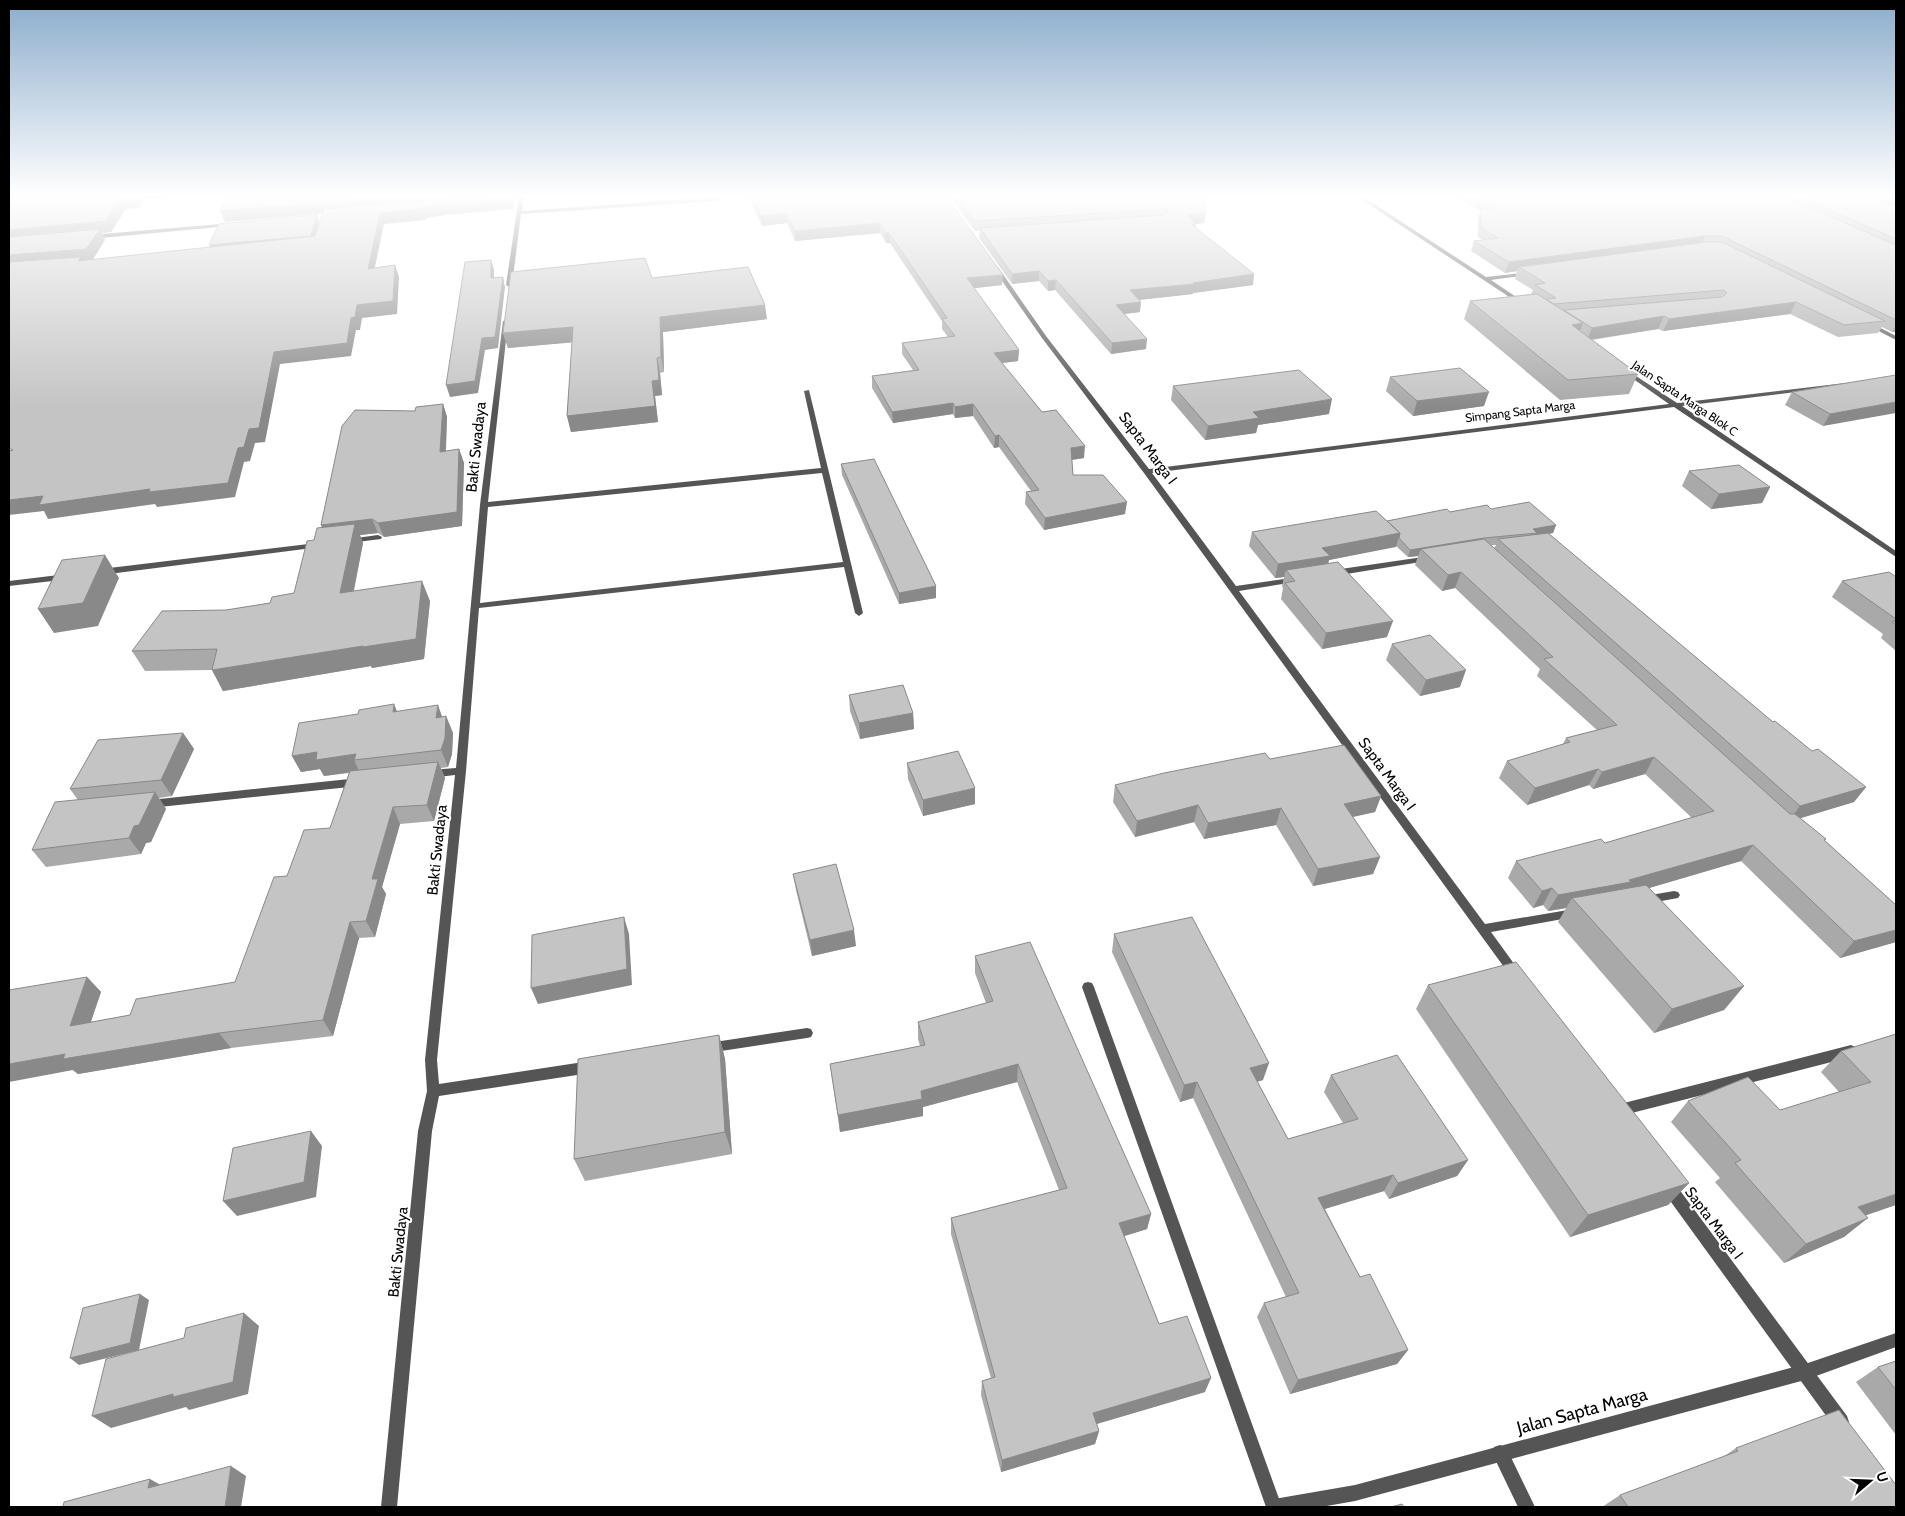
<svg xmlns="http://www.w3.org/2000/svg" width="1905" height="1516" font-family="Cabin,sans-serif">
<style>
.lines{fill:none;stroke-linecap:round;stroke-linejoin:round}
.minor{fill:#555;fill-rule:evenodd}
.tertiary{fill:#555;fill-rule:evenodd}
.wall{fill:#a9a9a9;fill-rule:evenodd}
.shaded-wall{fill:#898989}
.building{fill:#c4c4c4;stroke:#898989}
.labels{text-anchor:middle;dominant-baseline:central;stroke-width:4;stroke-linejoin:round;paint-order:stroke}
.far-street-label{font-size:12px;fill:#000;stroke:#fff}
.street-label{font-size:15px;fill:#000;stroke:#fff}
.near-street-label{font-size:18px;fill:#000;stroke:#fff}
</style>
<rect width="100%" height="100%" fill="#fff"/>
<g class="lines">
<path class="minor" d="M145,196H166L163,198L129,200L126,198Z
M519,196H524L522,211L717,197L720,199L717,201L521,214L512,285L509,287L506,285Z
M1356,196H1362L1486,277L1530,272V274L1528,275L1491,280L1525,303L1520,304Z
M232,223L233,224L230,226L90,239L87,237L90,235Z
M994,267H998L1046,336L1149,469L1669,404L1622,371L1621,370L1624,368L1677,403L1862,381V383L1860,384L1682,406L1896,551V557L1674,407L1152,473L1236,586L1298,577V581L1295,582L1239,591L1485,924L1574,909L1578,910L1580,913L1578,916L1574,917L1491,932L1520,972L1522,975L1520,978L1516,980L1512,978L1144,473L1042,338L993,268Z
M503,321L508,322L488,502L821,468L804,391L809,390L863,613L859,616L855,613L844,567L479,608L466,771L437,1060L439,1084L590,1061L595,1063L596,1067L595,1071L590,1073L439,1096L432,1131L397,1507H381L418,1131L427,1091L425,1060L455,775L430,778L425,774L430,770L456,768L480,505ZM822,473L843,562L480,603L488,507Z
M1869,322L1896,336V340L1867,325L1866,324Z
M378,535L382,537L381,539L349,543L345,541L349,539Z
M317,543H320V547L101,575L97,572L101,569Z
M1430,556L1434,558L1433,560L1334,576L1330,573L1334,570Z
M67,574L71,577L70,579L9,586V581Z
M359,778L364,782L359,786L150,808L146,807L145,804L146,801L150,800Z
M1674,891L1678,892L1680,895L1678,898L1645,904L1641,903L1639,900L1641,897L1645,896Z
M1088,982L1092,983L1094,987L1282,1507H1266L1082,987L1084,983Z
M807,1028L811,1029L813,1033L811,1037L807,1038L708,1053L704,1052L702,1048L704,1044L708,1043Z
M1851,1045L1855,1047L1857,1051L1855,1055L1851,1057L1616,1117L1611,1115L1609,1111L1611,1107L1616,1105Z
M1668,1179L1673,1181L1847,1416L1849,1422L1847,1428L1841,1430L1835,1428L1663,1191L1661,1186L1663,1181Z
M1500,1445L1506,1447L1535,1507H1518L1492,1453L1494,1447Z"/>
<path class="tertiary" d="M1896,1333V1347L1805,1380L1355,1501L1321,1507H1266L1268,1501L1274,1499L1355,1485L1467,1455L1805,1364Z"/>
</g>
<path class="wall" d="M748,196H946L1002,285L974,288L1019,350L1018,361L1002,363L1042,412L1084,458L1072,460L1073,475L1125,514L1044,530L1025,504L1026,492L1031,491L999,447L994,448L973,416L955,418L953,414L893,423L872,388V376L913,370L902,354V343L948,337L942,329V321L890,243H886L880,233L795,241L787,223L762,226Z
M949,196H1204V223L1196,224V228L1253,285L1193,293V294L1139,300L1140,312L1125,314L1146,349L1111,354L1055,290L1048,291L1039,281L1012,284L979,238L980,231H975Z
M1456,196H1896V197H1893L1896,198V204L1895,206L1896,207V332H1892L1882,327L1878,333L1838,337L1790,314L1663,331L1658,329L1592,340L1638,374L1629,394L1560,400L1464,319L1470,301L1531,294L1533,290L1515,279L1517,271L1505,273L1471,251L1474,241L1483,240L1478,237V218L1481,211Z
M652,278L767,319L663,332L664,372L660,373L662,395L655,396L658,422L571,432L567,416L572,342L508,348L503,333Z
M1896,375L1823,426L1785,405L1792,392Z
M1390,377L1484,406L1413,416L1386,391Z
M1173,386L1329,414L1258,425L1256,433L1205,440L1171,400Z
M443,404L447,417L446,451L459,449L464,463L462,526L384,537L378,533L360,535L363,543L354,591L430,601L424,659L372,668L371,666L223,691L212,670L145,671L132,651L226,610L270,603L294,593L314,540L322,528L321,525L415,411Z
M841,464L936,598L899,604L842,475Z
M1689,471L1770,487L1762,503L1711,509L1682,486Z
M1491,509L1556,525L1553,533L1548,534L1773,722L1812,751L1866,787L1854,802L1800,818L1896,905V942L1840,958L1741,861L1649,888L1744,986L1724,1010L1654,1033L1558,922L1566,908L1548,911L1543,905L1533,908L1508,878L1516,861L1605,843L1692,818L1645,774L1593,789L1589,785L1527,805L1499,778L1507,761L1563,744L1566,738L1597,730L1537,676L1540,669L1455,588L1442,591L1415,565L1418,556L1408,557L1396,546L1329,560L1328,564L1387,637L1322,649L1281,599L1283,588L1282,586L1284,577L1275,578L1249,546L1252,532L1387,521L1450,512ZM1491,545H1496L1494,548Z
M1896,577V651L1881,638L1883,634L1832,597L1842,581Z
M1392,644L1460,687L1420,696L1386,660Z
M849,695L913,713L914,729L860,739L850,711Z
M397,711L442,717L446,716L453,733L452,754L448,767L441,768L445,778L434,821L400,824L382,887L386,894L375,937L359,938L333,1036L231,1048L78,1074L73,1070L87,977L101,992L91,1022L130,1015L235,982L287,876L330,828L349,773L324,776L320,769L301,772L292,756Z
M183,733L194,749L172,796L159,798L166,809L151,842L146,843L141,854L46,867L32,850L78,800L70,789Z
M1270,759L1381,796L1375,812L1353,817L1380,857L1373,874L1313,886L1276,825L1204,839L1194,822L1135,837L1113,802L1115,785Z
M907,763L975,804L923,816L908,779Z
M793,874L856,946L812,956L796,890Z
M1114,934L1263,1080L1257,1082L1288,1139L1343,1123L1324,1092L1331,1075L1468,1160L1457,1176L1389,1199L1384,1191L1325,1209L1360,1277L1408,1350L1397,1364L1290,1394L1257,1317L1264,1303L1286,1297L1193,1098L1180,1102L1112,952Z
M975,956L1151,1214L1147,1229L1124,1236L1159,1324L1205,1392L1096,1424L1099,1431L1095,1444L1001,1472L981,1395L982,1381L991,1378L951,1234V1218L1059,1190L1017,1082L923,1107V1116L840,1132L830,1064L920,1046L918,1039V1022L986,1003L975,973Z
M1428,985L1689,1183L1668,1205L1570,1237L1416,1009Z
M1896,1034L1866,1216L1844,1237L1784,1263L1715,1182L1720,1178L1671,1122L1688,1101L1780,1110L1839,1092L1821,1072L1841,1051Z
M719,1035L725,1059L732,1154L585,1181L574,1159Z
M1896,1361V1435L1856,1382L1878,1367Z
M1736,1448L1896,1507H1602L1620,1495L1723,1457Z"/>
<path class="shaded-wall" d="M9,196H119L9,204Z
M135,196H142L144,201L140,208L126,209L111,232L102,233L105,240L92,261L9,267V230L121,198Z
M404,196H517L516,197L514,198L515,204L514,209L445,215L426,218V220L384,224L372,281L368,269L380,213L441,204L512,198L225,222L220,211Z
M1896,199V204L1894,208L1884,201Z
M786,213L787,223L762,226L761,216Z
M1206,213L1204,223L1196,224L1195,233L1187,215Z
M317,215L319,221L314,242L212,251L209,245Z
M880,223V233L795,241V231Z
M885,233H889L890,243H886Z
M1705,236L1701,246L1519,267L1517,271L1505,273L1509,262Z
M491,260L494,270V288L491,278Z
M395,265L399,277L397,314L362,318L360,330H356L351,356L280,364L265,442L255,443L250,461L244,462L235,497L157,507L155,504L48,519L44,511L9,515V500L238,448L249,429L274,352L351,318L357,305Z
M1039,271V281L1012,284V274Z
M1254,274L1253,285L1193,293V294L1129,301L1130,290Z
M1003,275L1002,285L967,289V278Z
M503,277L505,287L498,348L485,350L478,393L450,397L446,385L482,338Z
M1056,280L1055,290L1048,291V281Z
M1141,302L1140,312L1115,315L1116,305Z
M1796,302L1790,314L1663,331L1669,319Z
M765,305L767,319L663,332L664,372L661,357L660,317Z
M1664,316L1658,329L1587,340L1592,328Z
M1583,323L1576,342L1572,325Z
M1896,325V332H1892Z
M573,327L577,342L508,348L503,333Z
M1147,339L1146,349L1111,354L1112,343Z
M1019,350L1018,361L994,364V353Z
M657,358L660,373L662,395L655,396L658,422L571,432L567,416L652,381Z
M1489,392L1484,406L1413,416L1417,401Z
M1332,399L1329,414L1258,425L1256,433L1205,440L1208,426L1253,412Z
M1896,402V413L1823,426L1830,414Z
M953,403V414L893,423L892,412Z
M443,404L447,417L445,465L440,452Z
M973,404V416L955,418V407Z
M999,435V447L994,448L995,436Z
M1085,446L1084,458L1070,460L1071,448Z
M459,449L464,463L462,526L384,537L378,523Z
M1770,487L1762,503L1711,509L1719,494Z
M1127,502L1125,514L1044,530L1045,518Z
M372,519L378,533L360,535L363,543L349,613L340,593L328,539L321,525Z
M1556,525L1553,533L1536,536L1537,533L1533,529Z
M1400,533L1396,547L1329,560L1326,570H1286L1284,577L1275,578L1278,564L1322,548Z
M1484,538L1481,546L1421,549L1418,556L1408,557L1410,550Z
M105,555L119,578L98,626L54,633L38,609Z
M1461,572L1455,588L1442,591L1448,575Z
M422,581L430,601L424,659L372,668L371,666L223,691L212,670L363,646Z
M936,586V598L899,604V593Z
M1393,621L1387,637L1322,649L1326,633Z
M1466,670L1460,687L1420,696L1426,680Z
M394,704L401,721L393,712Z
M438,705L444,722L436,718Z
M913,713L914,729L860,739L859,723Z
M446,716L453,733L452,754L448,767L441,750Z
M183,733L194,749L172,796L161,780Z
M317,752L356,754L354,760L359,771L324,776L320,769L301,772L292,756Z
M1654,757L1645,774L1593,789L1602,772Z
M438,762L445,778L434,821L427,805Z
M1598,769L1589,785L1527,805L1535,788Z
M1866,787L1854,802L1788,822L1800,806Z
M975,788V804L923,816V800Z
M155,792L166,809L151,842L146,843L141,854L129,838L134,826Z
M1381,796L1375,812L1338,820L1344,804Z
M1198,805L1194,822L1135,837L1137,821Z
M393,807L400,824L382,887L386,894L375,937L366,921L372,879Z
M1281,808L1276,825L1204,839L1208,823Z
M1753,845L1741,861L1622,896L1572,898L1566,908L1548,911L1558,895L1629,880Z
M1380,857L1373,874L1313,886L1318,869Z
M1552,888L1543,905L1533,908L1542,891Z
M624,917L629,934L632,985L538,1004L531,988Z
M350,922L359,938L333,1036L323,1020Z
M854,930L856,946L812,956L810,940Z
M1896,930V942L1840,958L1854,941Z
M87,977L101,992L84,1041L70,1026Z
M1744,986L1724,1010L1654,1033L1672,1009Z
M219,1033L231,1048L78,1074L73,1070L9,1082V1064L65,1054Z
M719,1035L725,1059L732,1154L725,1132Z
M1269,1063L1263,1080L1244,1085L1250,1068Z
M1018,1064L1017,1082L923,1107V1116L840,1132L838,1115L921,1091Z
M1197,1082L1193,1098L1180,1102L1184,1085Z
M311,1131L322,1146L316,1197L237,1216L223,1201Z
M1468,1160L1457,1176L1389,1199L1398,1183Z
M1393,1175L1384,1191L1311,1213L1318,1198Z
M1689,1183L1668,1205L1570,1237L1588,1215Z
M1896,1194V1205L1835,1226L1858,1207Z
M1151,1214L1147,1229L1115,1239L1119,1223Z
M1868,1218L1844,1237L1784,1263L1806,1244Z
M140,1294L149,1300L139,1350L79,1365L70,1358Z
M244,1313L259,1326L248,1394L189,1410L186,1407L111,1428L92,1416Z
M1408,1350L1397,1364L1290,1394L1298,1380Z
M1211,1378L1205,1392L1090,1426L1093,1413Z
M1099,1431L1095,1444L1001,1472L1002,1460Z
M231,1466L246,1476L241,1507H225Z
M150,1479L166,1488H148Z"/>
<path class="building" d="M53,196H135L121,198L105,221L9,230V198Z
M227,196H404L220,211Z
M484,196H512V198L441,204L423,207L422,209L380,213L368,269L395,265L393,301L357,305L355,317L351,318L347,343L274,352L259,428L249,429L244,447L238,448L228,483L149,492L150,489L39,505L43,496L9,500V451L13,450L9,448V262L81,257L78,261L315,236L324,209Z
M751,196H946L1003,275L967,278L1019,350L994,353L1042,412L1056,410L1085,446L1071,448L1073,475H1103L1127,502L1045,518L1026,492L1039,490L999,435L995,436L973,404L955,407L953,403L892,412L872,376L919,370L902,343L955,336L942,319L947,318L889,233H885L880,223L795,231L786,213L761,216Z
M956,196H1204L1206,213L1187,215L1196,224H1191L1254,274L1193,283L1195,284L1130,290L1141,302L1116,305L1147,339L1112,343L1056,280L1048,281L1039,271L1012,274L980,228L1164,215L1168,212L1167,209L975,221Z
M1474,196H1783L1896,245V320L1722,236H1705L1509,262L1474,241L1498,238L1481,227V209L1494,208Z
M1798,196H1890L1896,198V199L1884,201L1896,207V239Z
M317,215L311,236L209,245L219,224Z
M100,229L86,249L9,255V237Z
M1706,242H1722L1885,321L1844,325L1796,302L1669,319L1664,316L1592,328L1564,310L1722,297L1727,293L1724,290L1554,304L1546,299L1556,298L1535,285L1545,283L1519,267Z
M645,258L652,278L748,267L765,305L660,317L661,357L657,358L659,380L652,381L655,406L567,416L573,327L503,333L511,272Z
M491,260V278L503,277L495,337L482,338L475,381L446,385L465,262Z
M1537,294L1583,323L1572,325L1638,374L1568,380L1470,301Z
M1460,368L1489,392L1417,401L1390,377Z
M1299,370L1332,399L1253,412L1259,418L1208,426L1173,386Z
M1896,375V402L1830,414L1792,392Z
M443,404L440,452L459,449L457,512L378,523L372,519L321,525L342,426L355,410L415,411L416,407Z
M874,459L936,586L899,593L841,464Z
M1739,465L1770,487L1719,494L1689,471Z
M1529,502L1556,525L1533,529L1537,533L1484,538L1410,550L1399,538L1400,533L1387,521L1447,509L1450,512L1487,505L1491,509Z
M1376,511L1400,533L1322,548L1330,556L1278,564L1252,532Z
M355,524L340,593L422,581L416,639L363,647V646L212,670L217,649L132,651L162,611L226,610L270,603L272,597L294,593L307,541L314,540L317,528Z
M1548,533L1773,722L1775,721L1812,751L1818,749L1866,787L1800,806L1498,539Z
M1484,539L1790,814H1795L1826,839L1824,840L1896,905V930L1854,941L1753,845L1629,880L1631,882L1558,895L1552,888L1542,891L1516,861L1601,839L1605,843L1714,811L1654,757L1602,772L1598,769L1535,788L1507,761L1570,742L1566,738L1617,725L1544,659L1553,657L1461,572L1448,575L1421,549Z
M105,555L83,603L38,609L62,560Z
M1338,562L1393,621L1326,633L1285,583L1295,581L1286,570Z
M1889,572L1896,577V619L1842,581Z
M1896,621V625L1892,622Z
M1430,635L1466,670L1426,680L1392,644Z
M903,685L913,713L859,723L849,695Z
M394,704L393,712L438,705L436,718L446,716L445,738L441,750L354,760L356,754L316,760L317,752L292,756L299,723L358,714L359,710Z
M183,733L161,780L70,789L98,740Z
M1344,745L1381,796L1344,804L1380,857L1318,869L1281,808L1208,823L1198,805L1137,821L1115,785L1164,773L1265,753L1270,759Z
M958,751L975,788L923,800L907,763Z
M438,762L427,805L393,807L372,879H378L366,921L350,922L323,1020L219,1033L63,1059L65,1054L9,1064V990L87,977L70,1026L130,1015L136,999L235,982L274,877L287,876L304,830L330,828L350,771Z
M155,792L139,825L134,826L129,838L32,850L55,802Z
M836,864L854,930L810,940L793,874Z
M1646,885L1744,986L1672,1009L1572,898Z
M624,917L627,969L531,988L532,935Z
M1192,917L1269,1063L1250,1068L1288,1139L1358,1119L1331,1075L1397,1055L1468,1160L1398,1183L1393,1175L1318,1198L1360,1277L1370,1274L1408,1350L1298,1380L1264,1303L1299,1293L1197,1082L1184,1085L1114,934Z
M1030,942L1151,1214L1119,1223L1159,1324L1187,1316L1211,1378L1093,1413L1099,1431L1002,1460L982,1381L995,1377L951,1218L1067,1188L1018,1064L921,1091L922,1099L838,1115L830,1064L925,1045L918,1022L993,1001L975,956Z
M1516,962L1689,1183L1588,1215L1428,985Z
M1896,1034V1194L1858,1207L1868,1218L1806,1244L1735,1163L1741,1160L1688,1101L1748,1077L1780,1110L1871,1082L1841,1051Z
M719,1035L725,1132L574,1159L578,1059Z
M311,1131L304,1182L223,1201L233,1148Z
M140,1294L130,1343L70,1358L83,1308Z
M244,1313L233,1382L173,1397V1394L92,1416L106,1359L184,1338L186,1328Z
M1896,1361V1390L1878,1367Z
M1839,1410L1896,1485V1507H1628L1620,1495L1738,1451L1736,1448Z
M231,1466L225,1507H63L64,1502L150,1479L148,1488Z
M1402,1504L1404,1507H1391Z"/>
<linearGradient id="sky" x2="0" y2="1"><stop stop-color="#8cadcc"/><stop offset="0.48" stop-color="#fff"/><stop offset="1" stop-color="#fff" stop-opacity="0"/></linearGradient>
<rect width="1905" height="408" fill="url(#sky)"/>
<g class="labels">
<g class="far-street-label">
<text transform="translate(1685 398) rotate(34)">Jalan Sapta Marga Blok C</text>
<text transform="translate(1520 411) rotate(-7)">Simpang Sapta Marga</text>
</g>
<g class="street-label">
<text transform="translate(476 447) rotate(-84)">Bakti Swadaya</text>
<text transform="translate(1148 448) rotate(53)">Sapta Marga I</text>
<text transform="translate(1387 774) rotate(54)">Sapta Marga I</text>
<text transform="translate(437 850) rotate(-84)">Bakti Swadaya</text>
<text transform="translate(1714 1223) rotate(53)">Sapta Marga I</text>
<text transform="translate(398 1252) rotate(-84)">Bakti Swadaya</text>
</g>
<g class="near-street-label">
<text transform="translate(1582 1411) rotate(-15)">Jalan Sapta Marga</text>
</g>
</g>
<rect width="1905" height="1516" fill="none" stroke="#000000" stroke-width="20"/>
<g transform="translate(1870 1481) rotate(71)" stroke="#ffffff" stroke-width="4" paint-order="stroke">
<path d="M0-4L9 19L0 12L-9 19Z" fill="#000000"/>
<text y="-8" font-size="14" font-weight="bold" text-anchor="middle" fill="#000000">U</text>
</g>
</svg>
